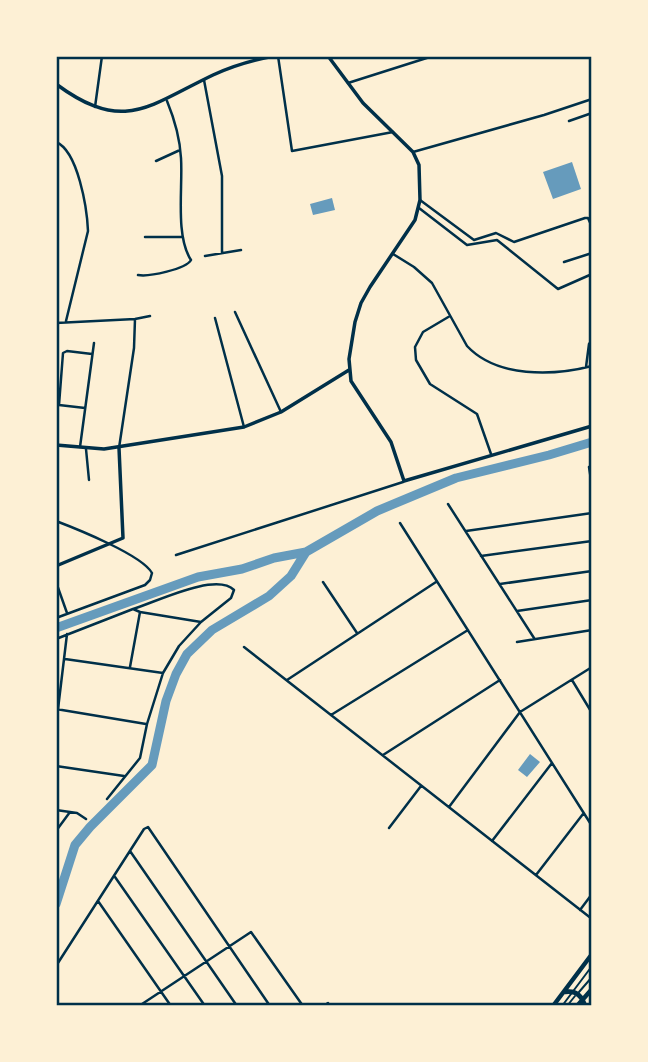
<svg xmlns="http://www.w3.org/2000/svg" width="648" height="1062" font-family="Cabin,sans-serif">
<style>
.water{fill:#669bbc}
.lines{fill:none;stroke-linecap:round;stroke-linejoin:round}
.river{stroke:#669bbc;stroke-width:9}
.service{stroke:#003049;stroke-width:2}
.minor{stroke:#003049;stroke-width:2.5}
.tertiary{stroke:#003049;stroke-width:3.5}
.primary{stroke:#003049;stroke-width:4.5}
.neatline{fill:none;stroke:#003049;stroke-width:2.5}
</style>
<rect width="100%" height="100%" fill="#fdf0d5"/>
<path class="water" d="M572,162L581,189L553,199L543,172Z
M332,198L335,210L313,215L310,204Z
M530,754L540,762L527,777L518,770Z"/>
<g class="lines">
<path class="river" d="M56,628L198,577L242,569L274,558L306,552
M56,904L75,845L90,827L152,765L166,701L176,674L187,654L212,630L269,596L291,576L306,552L377,511L456,478L549,455L592,442"/>
<path class="service" d="M579,992L592,977
M562,1006L592,966
M567,1006L575,996"/>
<path class="minor" d="M278,56L292,151L393,132
M204,80L222,176V253
M348,83L433,56
M95,107L102,56
M569,121L592,113
M56,142C78,151 87,208 88,231L66,321
M413,152L544,115L592,99
M156,161L180,150
M420,200L474,240L496,233L514,242L585,218H588L592,227
M419,208L467,245L497,240L558,289L592,274
M145,237H183
M393,254L414,267L432,283L467,346C497,378 553,376 592,366
M205,256L241,250
M564,262L592,253
M138,275C149,277 186,269 191,260C175,236 183,187 181,158C180,140 174,118 167,101
M235,312L281,412
M450,316L423,332L415,347L416,360L430,384L477,414L491,454
M215,318L244,427
M56,323L135,319L150,316
M586,367L589,344L592,340
M85,408L59,405L63,353L67,351L92,354
M80,447L94,343
M119,448L134,348L135,319
M86,449L89,480
M589,467L592,486
M448,504L534,638
M56,521C77,529 142,555 152,573L150,580L145,585L56,618
M400,523L592,826
M466,531L592,513
M176,555L403,482
M481,556L592,541
M56,582L67,613
M323,582L357,633
M500,584L592,571
M517,611L592,600
M56,639L133,609L140,612
M517,642L592,630
M244,647L592,919
M65,659L163,673
M130,667L140,612L201,622
M287,680L436,582
M572,680L592,713
M56,709L146,724
M58,709L67,634
M331,715L468,630
M383,755L500,680
M56,766L124,776
M107,799L140,758L147,724L163,673L179,646L201,622L231,598L234,590C216,572 156,602 133,609
M449,807L520,712L592,667
M56,810L77,813L86,819
M389,828L421,786
M56,831L70,812
M492,841L552,763
M130,851L237,1006
M536,875L583,814
M115,877L205,1006
M98,901L171,1006
M580,910L592,894
M56,966L144,829L148,827L270,1006
M139,1006L251,932L303,1006
M323,1006L328,1003"/>
<path class="tertiary" d="M328,56L363,103L413,152L419,165L420,200L415,220L370,287L361,303L355,322L349,359L351,381L391,442L404,481L592,426
M56,84C124,134 148,106 213,75C232,66 253,60 274,56
M56,445L104,449L244,427L281,412L349,370
M56,566L123,538L119,448"/>
<path class="primary" d="M565,992C576,990 582,996 585,1006
M553,1006L592,954
M577,1006L592,989"/>
</g>
<rect width="648" height="1062" fill="none" stroke="#fdf0d5" stroke-width="116"/>
<rect x="58" y="58" width="532" height="946" class="neatline"/>
</svg>
